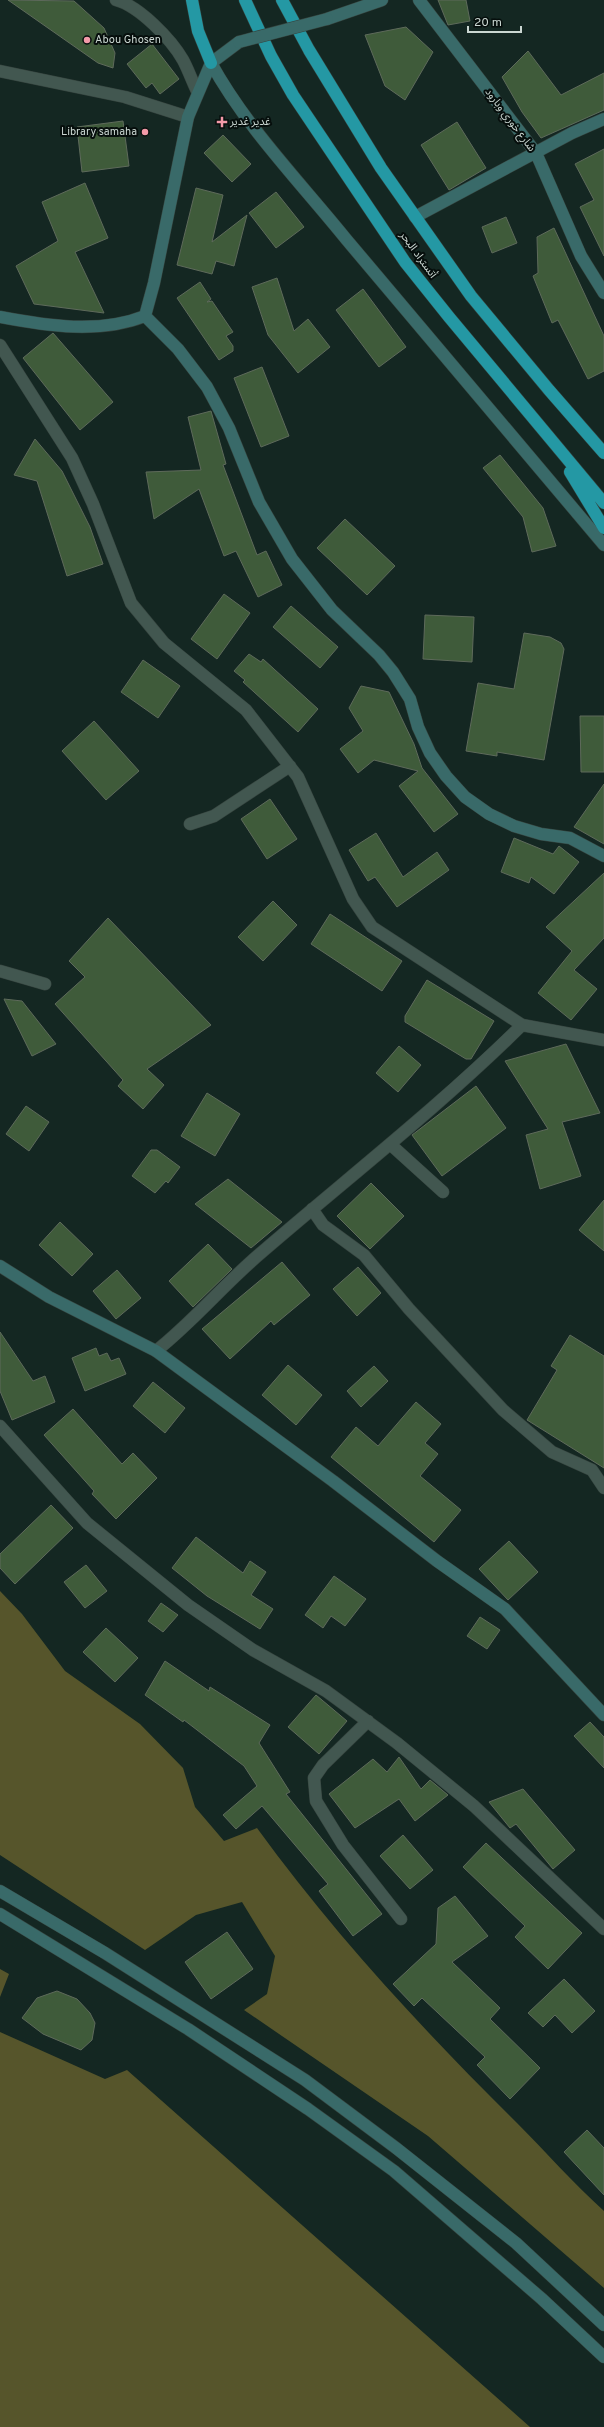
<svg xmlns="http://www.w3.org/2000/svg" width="604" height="2427" font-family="Overpass,'Noto Sans Arabic',sans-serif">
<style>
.forest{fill:#56552b}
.building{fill:#3f5b3a;stroke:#5e6a5b}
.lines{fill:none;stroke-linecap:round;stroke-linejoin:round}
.street-casing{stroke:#36443f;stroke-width:13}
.secondary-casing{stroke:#36443f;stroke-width:13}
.highway-casing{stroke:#36443f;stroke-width:13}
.street{stroke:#425750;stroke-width:12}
.secondary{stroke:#396a69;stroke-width:12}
.highway{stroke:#2498a4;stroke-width:12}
.secondary-bridge-casing{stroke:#36443f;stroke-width:13;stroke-linecap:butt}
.secondary-bridge{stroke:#396a69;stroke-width:12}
.poi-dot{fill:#f39aa8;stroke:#060e0c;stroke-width:1.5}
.labels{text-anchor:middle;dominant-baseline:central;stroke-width:4;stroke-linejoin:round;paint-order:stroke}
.poi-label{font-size:11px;fill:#cbd7d2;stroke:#060e0c;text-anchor:start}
.street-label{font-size:11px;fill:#cbd7d2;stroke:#060e0c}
</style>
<rect width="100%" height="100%" fill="#142722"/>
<path class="forest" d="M0,1591L22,1614L65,1671L140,1724L183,1768L195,1807L224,1841L257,1828C334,1934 424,2031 517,2123C546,2152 573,2183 604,2211V2288L428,2136L244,2010L267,1994L275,1956L242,1902L196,1915L145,1950L0,1855Z
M0,1969L9,1974L0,1997Z
M0,2032L105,2079L127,2070L530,2427H0Z"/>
<path class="building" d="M8,0L74,1L104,28L115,53L113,68L98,63Z
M438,0H466L470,21L448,25Z
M406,27L433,52L405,100L385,86L365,35Z
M152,44L179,79L160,94L152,83L146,88L127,64Z
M528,51L561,95L604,73V110L541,138L522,112L502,77Z
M123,121L129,166L82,172L77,127Z
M457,122L486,168L449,190L421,145Z
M223,135L251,164L232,182L204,153Z
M604,149V256L580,207L594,200L575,164Z
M85,183L108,238L75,252L104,313L34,304L16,266L58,241L42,202Z
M196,188L223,195L212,242L247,215L234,266L216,261L212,274L177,265Z
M276,192L304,227L276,248L249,213Z
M506,217L517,243L492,253L482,227Z
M554,228L604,336V371L588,379L558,320L552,323L533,276L538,273L537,237Z
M277,278L294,331L308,319L330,347L298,373L268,335L252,287Z
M200,282L211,299L207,302L212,301L233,332L226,336L233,346V351L219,360L177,298Z
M363,289L406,347L379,367L336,310Z
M53,333L113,402L80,430L23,358Z
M262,367L289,436L261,447L234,378Z
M211,411L226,464L223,465L257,555L266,551L282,585L258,597L236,551L224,556L199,489L154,519L146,472L201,470L188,417Z
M35,439L62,471L90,527L103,564L67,576L37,481L14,475Z
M500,455L543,508L556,546L532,552L523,517L483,468Z
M345,519L395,566L367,595L317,548Z
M224,594L250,613L217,659L191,639Z
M291,606L338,647L320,668L273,627Z
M425,615L474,617L472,662L423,659Z
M524,633L550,637L561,643L564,649L544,760L497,752V756L466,751L478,683L514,689Z
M249,654L261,662L263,659L318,709L298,732L243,682L245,680L234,671Z
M143,660L180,686L158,718L121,692Z
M361,686L389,692L414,744L422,768L458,814L434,832L399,786L418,771L374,760L358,773L340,749L363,731L349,708Z
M580,716H604V772H581Z
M94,721L139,771L106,800L62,751Z
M604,784V844L574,827Z
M270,799L297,839L267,859L241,819Z
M376,833L403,877L437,852L449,870L397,907L375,877L368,881L349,850Z
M514,838L553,854L559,846L579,862L554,894L531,877L529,883L501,872Z
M604,873V938L574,970L597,989L571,1020L538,993L572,951L546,927Z
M273,901L297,925L263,961L238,937Z
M330,914L402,961L382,991L311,944Z
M108,918L211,1025L147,1069L164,1085L143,1109L118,1086L123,1080L55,1004L85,977L69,961Z
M427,980L494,1021L471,1059H466L405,1022V1016Z
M4,999L22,1001L56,1044L32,1056Z
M566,1044L600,1113L562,1122L581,1176L540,1189L526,1135L548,1129L505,1061Z
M399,1046L421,1065L398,1092L376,1073Z
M476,1086L506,1128L442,1176L412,1135Z
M207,1093L240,1114L215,1156L181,1136Z
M26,1106L49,1122L29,1151L6,1134Z
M151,1150H157L180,1167L168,1183L166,1181L155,1193L132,1176Z
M228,1179L282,1222L251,1248L195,1204Z
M371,1183L404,1216L370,1249L337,1216Z
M604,1200V1251L579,1230Z
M60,1222L93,1254L72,1276L39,1245Z
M208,1244L232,1269L193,1307L169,1281Z
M282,1262L310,1295L274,1325L271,1321L230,1359L202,1329Z
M358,1267L381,1293L357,1316L333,1289Z
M117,1270L141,1298L116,1319L93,1291Z
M0,1332L33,1381L45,1376L55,1402L12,1420L0,1391Z
M570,1335L604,1356V1468L527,1420L557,1370L551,1366Z
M96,1348L99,1356L107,1353L111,1361L119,1358L126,1374L85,1391L72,1358Z
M288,1365L322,1395L296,1425L262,1395Z
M374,1366L388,1381L361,1407L347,1391Z
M153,1382L185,1408L165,1433L133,1406Z
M416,1402L441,1424L425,1443L438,1454L420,1476L461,1510L434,1542L331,1457L356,1427L378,1446Z
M73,1409L122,1464L133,1453L157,1478L116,1519L92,1494L94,1491L44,1435Z
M51,1505L73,1528L15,1584L0,1568V1554Z
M196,1537L243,1573L250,1561L266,1572L251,1595L273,1609L260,1629L207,1596L172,1568Z
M509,1541L538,1572L508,1600L479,1569Z
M86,1565L107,1591L85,1608L64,1582Z
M334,1576L366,1599L345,1626L331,1616L323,1628L305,1615Z
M161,1603L178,1615L163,1632L148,1621Z
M480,1617L500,1630L487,1649L467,1636Z
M106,1628L138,1658L115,1682L83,1652Z
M165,1661L209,1691L210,1687L270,1725L259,1743L290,1792L286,1794L382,1914L353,1936L319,1891L328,1884L262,1806L236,1829L223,1815L257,1786L244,1766L184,1720L183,1722L145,1695Z
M316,1695L347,1721L319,1754L288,1727Z
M590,1722L604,1737V1768L574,1736Z
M399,1757L421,1789L430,1780L448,1795L415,1821L399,1799L355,1828L329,1794L373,1759L387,1772Z
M523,1789L575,1850L553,1869L516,1824L510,1828L489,1802Z
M403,1835L433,1870L410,1889L380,1856Z
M486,1843L582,1933L548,1969L515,1937L525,1926L463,1867Z
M455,1896L488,1936L452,1962L500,2008L490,2019L540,2068L510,2099L477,2065L485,2057L422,1998L414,2006L393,1984L436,1944L438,1908Z
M227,1932L253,1969L211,1999L185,1962Z
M564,1979L595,2011L572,2033L555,2015L543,2027L528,2013Z
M57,1991L77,1999L90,2013L95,2023L92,2040L81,2050L43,2034L22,2018L37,1998Z
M587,2130L604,2148V2195L564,2152Z"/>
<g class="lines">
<defs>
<path id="street" d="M116,0C139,6 171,39 183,60C188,69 192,81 197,91
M0,71L125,97L188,117
M0,345L72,458L93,504L131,603L164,643L246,710L298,777L353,899L372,927L522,1025L604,1040
M190,824L214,816L290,766
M0,971L45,984
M390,1144L443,1192
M312,1209L323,1225L364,1255L409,1309L503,1410L552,1452L592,1470L604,1488
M156,1351C194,1321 225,1283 262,1252C349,1177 440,1106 522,1025
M0,1426L87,1523L188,1605L253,1650L326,1691L397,1743L474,1806L604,1929
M368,1721L323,1765L314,1778L316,1801L343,1845L401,1919"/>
<path id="secondary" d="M419,0L536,153L581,256L604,293
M327,19L382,0
M211,63C246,127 300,182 346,239C431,341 517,443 604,545
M415,217L572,133L604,119
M145,316L178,349L207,387L229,428L259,502L292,559L332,610L379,655L393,672L410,699L418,727L430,753L446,776L465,797L489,814L514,826L541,834L570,838L604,856
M0,317C47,326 100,334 145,316L154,283L188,117L211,63L239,42
M0,1266L49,1297L156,1351L333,1481L437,1561L505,1609L604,1715
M0,1891L105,1953L305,2080L396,2148L516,2243L604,2325
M0,1914L188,2029L308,2109L394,2171L542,2299L604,2357"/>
<path id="highway" d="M192,0L198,31L211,63
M245,0L271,56L293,95L405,262L449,317L604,503
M282,0L309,50L381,168L471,296L549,390L604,453
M570,472L604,528"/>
</defs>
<use href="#street" class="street-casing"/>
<use href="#secondary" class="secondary-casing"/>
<use href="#highway" class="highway-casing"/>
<use href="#street" class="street"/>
<use href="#secondary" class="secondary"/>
<use href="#highway" class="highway"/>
<defs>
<path id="secondary-bridge" d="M239,42L327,19"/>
</defs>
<use href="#secondary-bridge" class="secondary-bridge-casing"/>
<use href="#secondary-bridge" class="secondary-bridge"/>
</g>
<g class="poi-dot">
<circle cx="87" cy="40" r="4"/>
<path d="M220 116h4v4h4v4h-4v4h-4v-4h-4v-4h4z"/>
<circle cx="145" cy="132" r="4"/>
</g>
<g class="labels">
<g class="poi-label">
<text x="95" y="40">Abou Ghosen</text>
<text x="230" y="122">غدير غدير</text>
<text x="137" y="132" text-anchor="end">Library samaha</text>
</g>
<g class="street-label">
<text transform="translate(510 120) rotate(53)">شارع خوري وبارود</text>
<text transform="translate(418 255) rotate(54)">أتستراد البحر</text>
</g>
</g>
<path d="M468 26v6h53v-6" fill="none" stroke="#cbd7d2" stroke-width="2"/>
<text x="474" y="26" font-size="12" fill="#cbd7d2" stroke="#060e0c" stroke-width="3" paint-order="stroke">20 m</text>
</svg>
